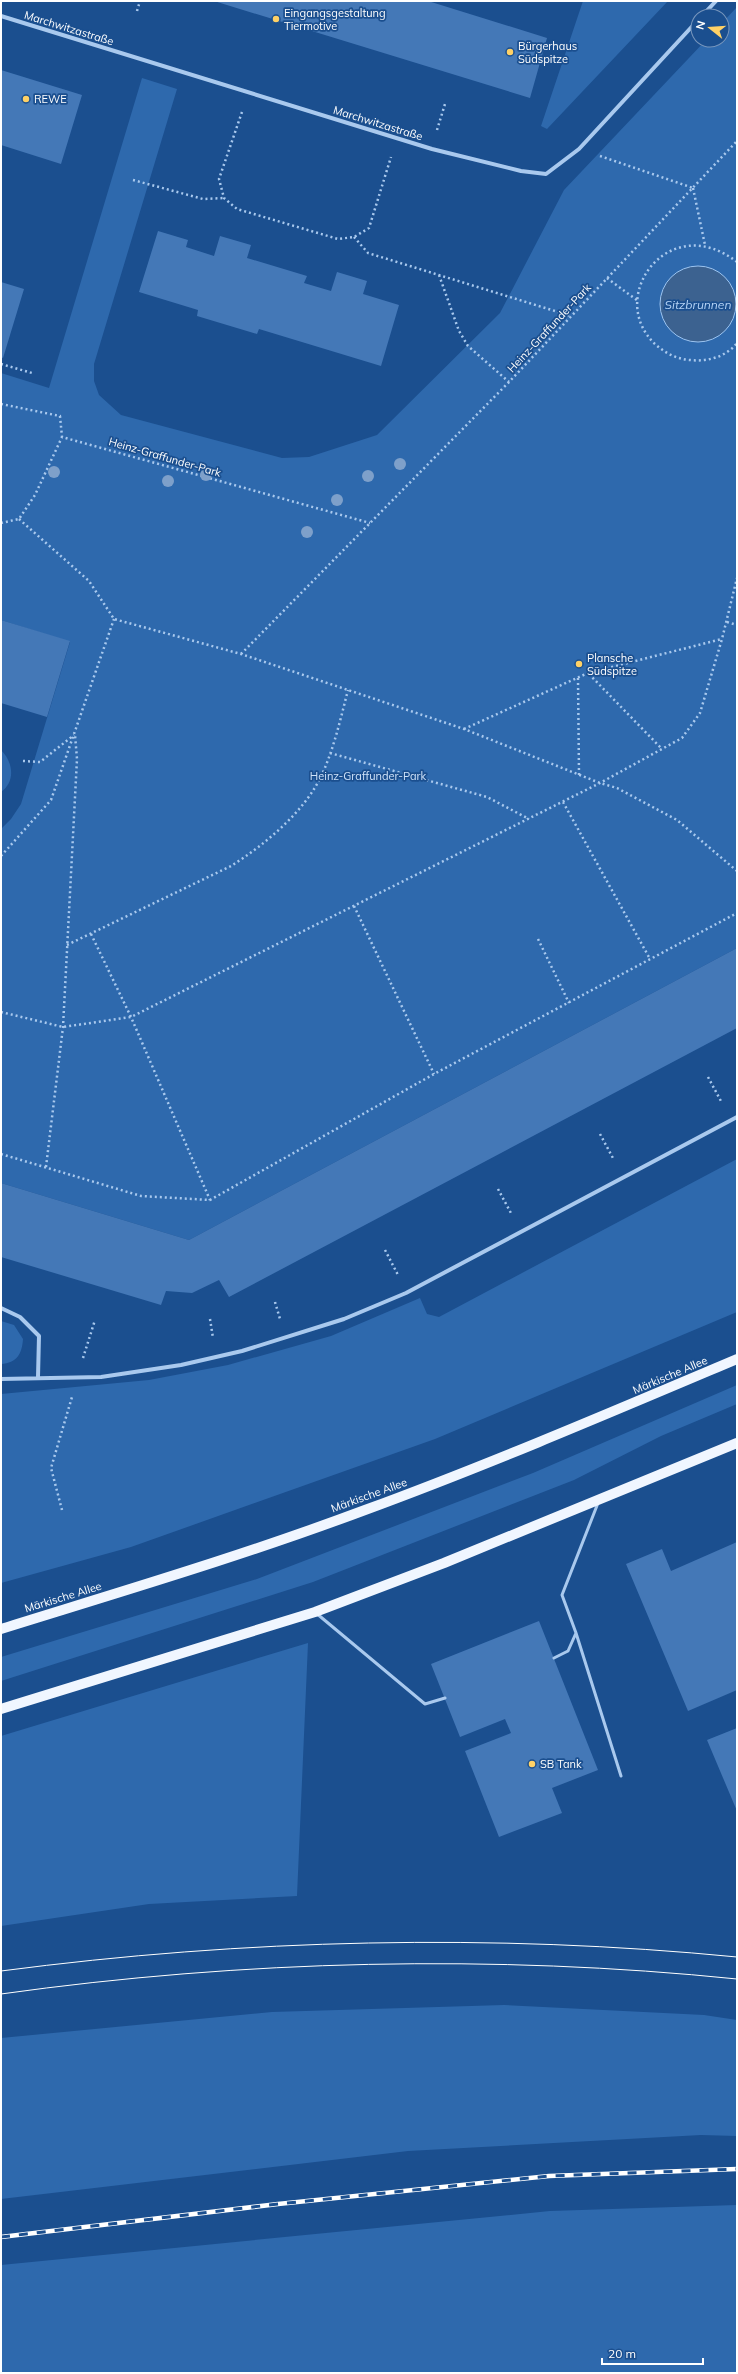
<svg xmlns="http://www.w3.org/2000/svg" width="738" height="2374" font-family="Mulish,sans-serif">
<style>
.green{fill:#2e69ad}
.water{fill:#3c6290;stroke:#9cc4f0}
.building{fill:#4478b7}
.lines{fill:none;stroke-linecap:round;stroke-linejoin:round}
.path{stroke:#a9c9ee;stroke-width:2.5;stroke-dasharray:2 3;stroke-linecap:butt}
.lane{stroke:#a9c9ee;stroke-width:3}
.street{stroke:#a9c9ee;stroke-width:4}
.primary{stroke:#f0f6ff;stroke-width:10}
.tram{stroke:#fff;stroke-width:1}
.rail-casing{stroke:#fff;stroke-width:4.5}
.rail{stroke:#1b4f8f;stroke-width:3;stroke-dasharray:9;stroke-linecap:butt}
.tree{fill:#7ea0ca}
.poi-dot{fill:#ffd166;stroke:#1b4f8f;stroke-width:1.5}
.labels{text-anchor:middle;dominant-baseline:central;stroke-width:3.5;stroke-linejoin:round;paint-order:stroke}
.poi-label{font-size:11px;fill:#fff;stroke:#1b4f8f;text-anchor:start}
.street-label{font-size:11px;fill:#fff;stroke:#1b4f8f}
.park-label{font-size:11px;fill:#cfe3fa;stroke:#1b4f8f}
.water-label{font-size:12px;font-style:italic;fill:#b5d3f5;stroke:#1b4f8f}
</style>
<rect width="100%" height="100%" fill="#1b4f8f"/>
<path class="green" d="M583,1H668L547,129L541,126Z
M737,7V948L189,1240L1,1183V829L11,819L21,804L70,642L1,620V373L49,388L142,78L177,89L94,364V381L99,395L121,415L282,458L309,457L377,435L500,313L564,190L706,40H722V23Z
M1,750C13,762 16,781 1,792Z
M737,1159V1312L435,1439L131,1547L1,1583V1394L149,1380L228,1365L331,1336L420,1298L427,1314L439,1317Z
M1,1321L14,1325L23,1339C22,1354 17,1363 1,1364Z
M737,1385V1404L661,1436L574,1480L313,1582L1,1681V1657L257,1579L533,1473Z
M308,1643L297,1896L149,1904L1,1926V1736Z
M504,2005L704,2015L737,2020V2136L701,2135L408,2151L1,2199V2038L272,2012Z
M737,2205V2373H1V2265L550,2211Z"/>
<path class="water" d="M660 304a38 38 0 1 1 76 0a38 38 0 1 1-76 0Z"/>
<path class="building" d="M214,1H428L547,38L530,98Z
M1,70L82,95L61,164L1,145Z
M158,231L188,240L186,247L214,256L220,236L251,245L247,258L307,276L304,283L331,291L337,272L367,281L363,294L399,305L381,366L259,329L257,334L197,316L198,310L139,292Z
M1,282L24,289L3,358L1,357Z
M1,620L70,641L47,717L1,703Z
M737,948V1028L229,1297L219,1280L192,1293L166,1291L161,1305L1,1257V1183L189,1240Z
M737,1542V1690L688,1711L626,1564L662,1549L671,1571Z
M539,1621L598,1770L552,1788L562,1813L499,1837L465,1751L511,1733L505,1719L460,1737L431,1664Z
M737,1728V1811L707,1740Z"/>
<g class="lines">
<path class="path" d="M137,11L140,1
M242,112L219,179L224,198L237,209L338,239L354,237L369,228L391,157
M437,130L445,104
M600,156L693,188
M133,180L203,199L224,198
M693,188L705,245
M354,237L368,253L571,316
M737,262C669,209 605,297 655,344C665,353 676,359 690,360C707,362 726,357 737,343
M439,275L459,331L468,346L509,382
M607,278L638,301
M1,364L32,373
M1,404L60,416L62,437
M19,519L89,581L114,619L241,654L464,729L600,783L617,788L677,820L737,871
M1,523L19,519L35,495L62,437L370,523
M727,622L737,625
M241,654L509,382L737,141
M589,674L662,749
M578,678L579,775
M464,729L588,673L722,639
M330,753L487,797L529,819
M23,761L40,762L74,735
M563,802L650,959
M1,856L51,800L114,619
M354,906L434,1074
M91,934L131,1017L210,1200
M538,939L569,1003
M67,945L231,866C266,844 308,809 324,770C335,744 341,717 348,690
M1,1012L63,1027L131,1017L600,783L682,738L700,713L722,639L737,578
M708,1077L722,1103
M600,1134L614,1160
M1,1154L141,1196L210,1200L434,1074L737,913
M46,1167L63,1027L77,759L75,735
M498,1189L512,1215
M385,1250L398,1275
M275,1302L280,1319
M210,1319L213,1338
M83,1358L95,1320
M62,1510L51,1468L72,1397"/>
<path class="lane" d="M316,1613L425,1704L445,1698
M576,1633L621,1776
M554,1658L568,1651L576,1633L562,1595L598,1503"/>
<path class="street" d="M1,16L432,149L521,171L546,174L579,149L698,20
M702,16L716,1
M1,1308L20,1317L39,1336L38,1377
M1,1379L101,1377L181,1365L242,1351L344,1319L406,1293L737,1117"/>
<path class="primary" d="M1,1629C123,1591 245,1555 365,1510C490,1464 614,1411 737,1359
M1,1709L315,1612L444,1563L737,1443"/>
<path class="tram" d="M1,1971C245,1939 492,1933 737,1957
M1,1994C244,1960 493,1954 737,1979"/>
<defs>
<path id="rail" d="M1,2237L278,2204L549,2176L737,2169"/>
</defs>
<use href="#rail" class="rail-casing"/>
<use href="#rail" class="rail"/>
</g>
<g class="tree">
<circle cx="400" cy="464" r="6"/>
<circle cx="54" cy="472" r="6"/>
<circle cx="206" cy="475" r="6"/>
<circle cx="368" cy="476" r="6"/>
<circle cx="168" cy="481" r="6"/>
<circle cx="337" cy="500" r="6"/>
<circle cx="307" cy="532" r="6"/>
</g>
<g class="poi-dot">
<circle cx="276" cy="19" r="4"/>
<circle cx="510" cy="52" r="4"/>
<circle cx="26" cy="99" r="4"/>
<circle cx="579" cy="664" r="4"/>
<circle cx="532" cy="1764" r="4"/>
</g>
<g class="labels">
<g class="poi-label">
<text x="284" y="13">Eingangsgestaltung<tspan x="284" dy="13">Tiermotive</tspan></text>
<text x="518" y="46">Bürgerhaus<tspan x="518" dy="13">Südspitze</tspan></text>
<text x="34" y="99">REWE</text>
<text x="587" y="658">Plansche<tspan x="587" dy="13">Südspitze</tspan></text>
<text x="540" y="1764">SB Tank</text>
</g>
<g class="street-label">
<text transform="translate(69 28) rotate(17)">Marchwitzastraße</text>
<text transform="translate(378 123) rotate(17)">Marchwitzastraße</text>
<text transform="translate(549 328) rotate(-47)">Heinz-Graffunder-Park</text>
<text transform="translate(165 457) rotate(16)">Heinz-Graffunder-Park</text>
<text transform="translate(670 1375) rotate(-23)">Märkische Allee</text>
<text transform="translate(369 1495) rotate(-20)">Märkische Allee</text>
<text transform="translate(63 1597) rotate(-17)">Märkische Allee</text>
</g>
<g class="park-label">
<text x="368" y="776">Heinz-Graffunder-Park</text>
</g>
<g class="water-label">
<text x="698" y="304">Sitzbrunnen</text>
</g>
</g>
<rect width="738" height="2374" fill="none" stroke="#ffffff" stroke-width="4"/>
<g transform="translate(710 28) rotate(287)"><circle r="19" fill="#1b4f8f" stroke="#7695bc"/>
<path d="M0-3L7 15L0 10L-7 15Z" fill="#ffd166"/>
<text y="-6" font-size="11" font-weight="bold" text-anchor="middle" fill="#ffffff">N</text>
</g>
<path d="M602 2358v6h101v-6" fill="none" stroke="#ffffff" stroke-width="2"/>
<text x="608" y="2358" font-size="12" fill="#ffffff" stroke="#1b4f8f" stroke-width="3" paint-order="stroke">20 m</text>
</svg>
